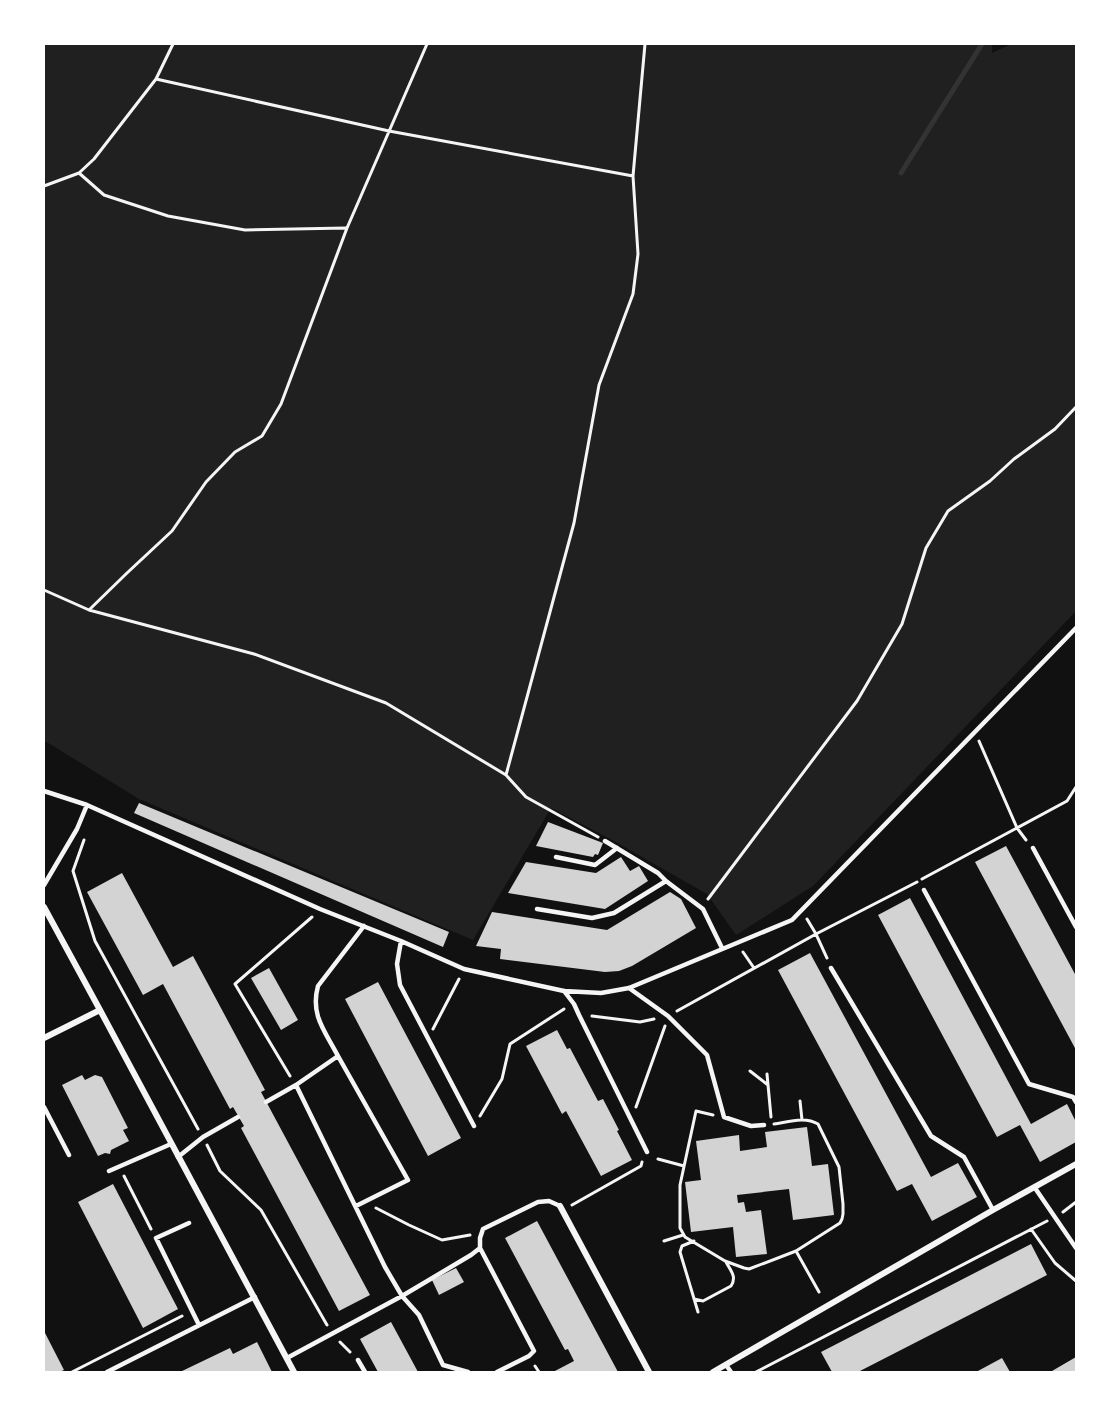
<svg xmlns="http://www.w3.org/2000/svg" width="1120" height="1416" font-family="'Fira Sans Condensed',sans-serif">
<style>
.green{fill:#202020}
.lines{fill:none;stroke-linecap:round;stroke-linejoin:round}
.stream{stroke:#333;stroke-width:5}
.building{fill:#d3d3d3}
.path{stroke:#f5f5f5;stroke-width:3}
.service{stroke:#f5f5f5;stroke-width:4.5}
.minor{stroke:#f5f5f5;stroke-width:6}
</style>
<rect width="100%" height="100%" fill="#111"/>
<path class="green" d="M44,44H992V53L1011,44H1076V611L813,886L736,935L707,894L614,841L551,808L473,940L139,799L50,744L44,741Z"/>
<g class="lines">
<path class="stream" d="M901,173L982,44"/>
</g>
<path class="building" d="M139,803L449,932L443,947L134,813Z
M548,822L603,843L598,855L595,854L593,857L536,846Z
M1006,846L1076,976V1050L975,862Z
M621,857L630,871L639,866L648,881L605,909L508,893L526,862L596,873Z
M122,873L173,967L193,956L265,1090L261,1092L370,1295L339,1311L241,1128L244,1126L233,1107L230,1109L163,984L143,995L87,892Z
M670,892L681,899L696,928L632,966L619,971L605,972L500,959L501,949L476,946L492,912L607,930Z
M910,898L1031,1124L1067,1104L1076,1122V1142L1040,1162L1020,1125L997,1137L878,915Z
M810,953L931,1177L958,1163L977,1197L932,1221L912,1184L897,1191L778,970Z
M269,968L298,1020L281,1030L251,978Z
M378,982L461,1138L428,1156L345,999Z
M557,1030L567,1049L570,1048L598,1101L603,1099L619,1130L617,1131L632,1160L601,1176L566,1111L562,1114L526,1046Z
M82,1075L85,1080L95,1075L102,1077L128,1128L123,1130L129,1141L111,1150L110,1154L105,1153L98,1156L62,1085Z
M807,1127L812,1166L828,1164L834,1215L793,1220L789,1189L737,1195L738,1203L744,1202L746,1212L761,1210L767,1254L736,1257L733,1227L691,1232L685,1182L701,1180L696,1141L739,1135L740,1151L767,1147L765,1132Z
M113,1184L178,1309L143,1328L78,1202Z
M537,1221L618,1372H553L574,1361L568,1349L565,1350L505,1238Z
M1031,1244L1047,1275L858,1372H832L821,1352Z
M456,1268L464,1282L439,1295L432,1280Z
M391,1322L418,1372H378L360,1339Z
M44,1331L64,1370L59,1372H44Z
M257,1342L272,1372H180L230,1348L233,1354Z
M1076,1357V1372H1053L1052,1371Z
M1002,1358L1010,1372H976Z"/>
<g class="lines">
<path class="path" d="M156,79L389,131L633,176
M79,173L104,195L168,216L245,230L346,228
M44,186L79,173L94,159L156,79L173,44
M44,590L89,610L254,654L386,703L506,775L526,797L598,837
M89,610L127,573L172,531L206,482L235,452L262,436L281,404L347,228L427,44
M979,741L1017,828L1026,840
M506,775L574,523L599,385L633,294L638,254L633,176L645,44
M84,840L73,871L95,941L198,1129
M922,879L1067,801L1076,787
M708,899L857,701L902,624L926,548L948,511L990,481L1014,459L1055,429L1076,407
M807,919L816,934L827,958
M743,952L754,968
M677,1011L816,934L917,882
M592,1016L640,1022L654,1019
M433,1029L459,979
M750,1071L768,1085
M767,1074L771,1117
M290,1076L235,984L312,917
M800,1101L802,1120
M636,1107L665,1026
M713,1115L696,1111L680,1185V1228L685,1237L725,1261L744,1268L749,1269L796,1251L840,1223L842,1219L843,1214V1204L839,1167L818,1124C805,1116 788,1122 774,1124
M480,1116L502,1079L510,1044L564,1009
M207,1145L220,1171L261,1210L327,1325
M658,1159L684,1166
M124,1176L151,1229
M572,1205L641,1166L642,1162
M376,1208L409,1225L442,1240L470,1235
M1063,1212L1076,1202
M1031,1229L1055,1263L1076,1281
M664,1241L683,1235
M694,1241L682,1246L680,1252L698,1312
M796,1251L819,1292
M694,1299L703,1301L731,1286C737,1277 731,1271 726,1262
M340,1342L350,1352
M535,1366L539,1372
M72,1372L182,1316
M756,1372L1047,1221"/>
<path class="service" d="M44,791L87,805L320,909L401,941L464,969L564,991L601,993L629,988L792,920L1076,628
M605,841L658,873L666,881L703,909L722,948
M1033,848L1076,927
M556,857L595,865L617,848
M44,885L77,829L87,805
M924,890L1029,1084L1073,1097L1076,1102
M537,909L592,918L614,913L666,881
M401,941L397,964L400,985L474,1126
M831,968L931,1136L964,1157L993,1210
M629,988L668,1016L707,1055L724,1117L751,1126L764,1125
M564,991L574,1004L579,1015L647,1152
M338,1056L408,1180L356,1206
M296,1085L385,1267L402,1296L419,1315L443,1365L468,1372
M266,1102L296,1085L338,1056C325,1031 310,1015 318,986L364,926
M44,1107L69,1155
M178,1157L203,1137L238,1117
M109,1171L171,1144
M1035,1188L1076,1248
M189,1223L156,1238L199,1325
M480,1248L534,1351L529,1356L497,1372
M287,1358L402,1296L471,1255L480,1248V1238L483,1229L538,1202L549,1201L560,1206
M358,1360L365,1372
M726,1365L731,1372
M107,1372L255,1297"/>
<path class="minor" d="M44,907L100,1010L294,1372
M44,1038L100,1010
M560,1206L649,1372
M713,1372L993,1210L1076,1164"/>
</g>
<rect width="1120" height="1416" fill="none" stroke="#ffffff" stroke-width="90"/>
</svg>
